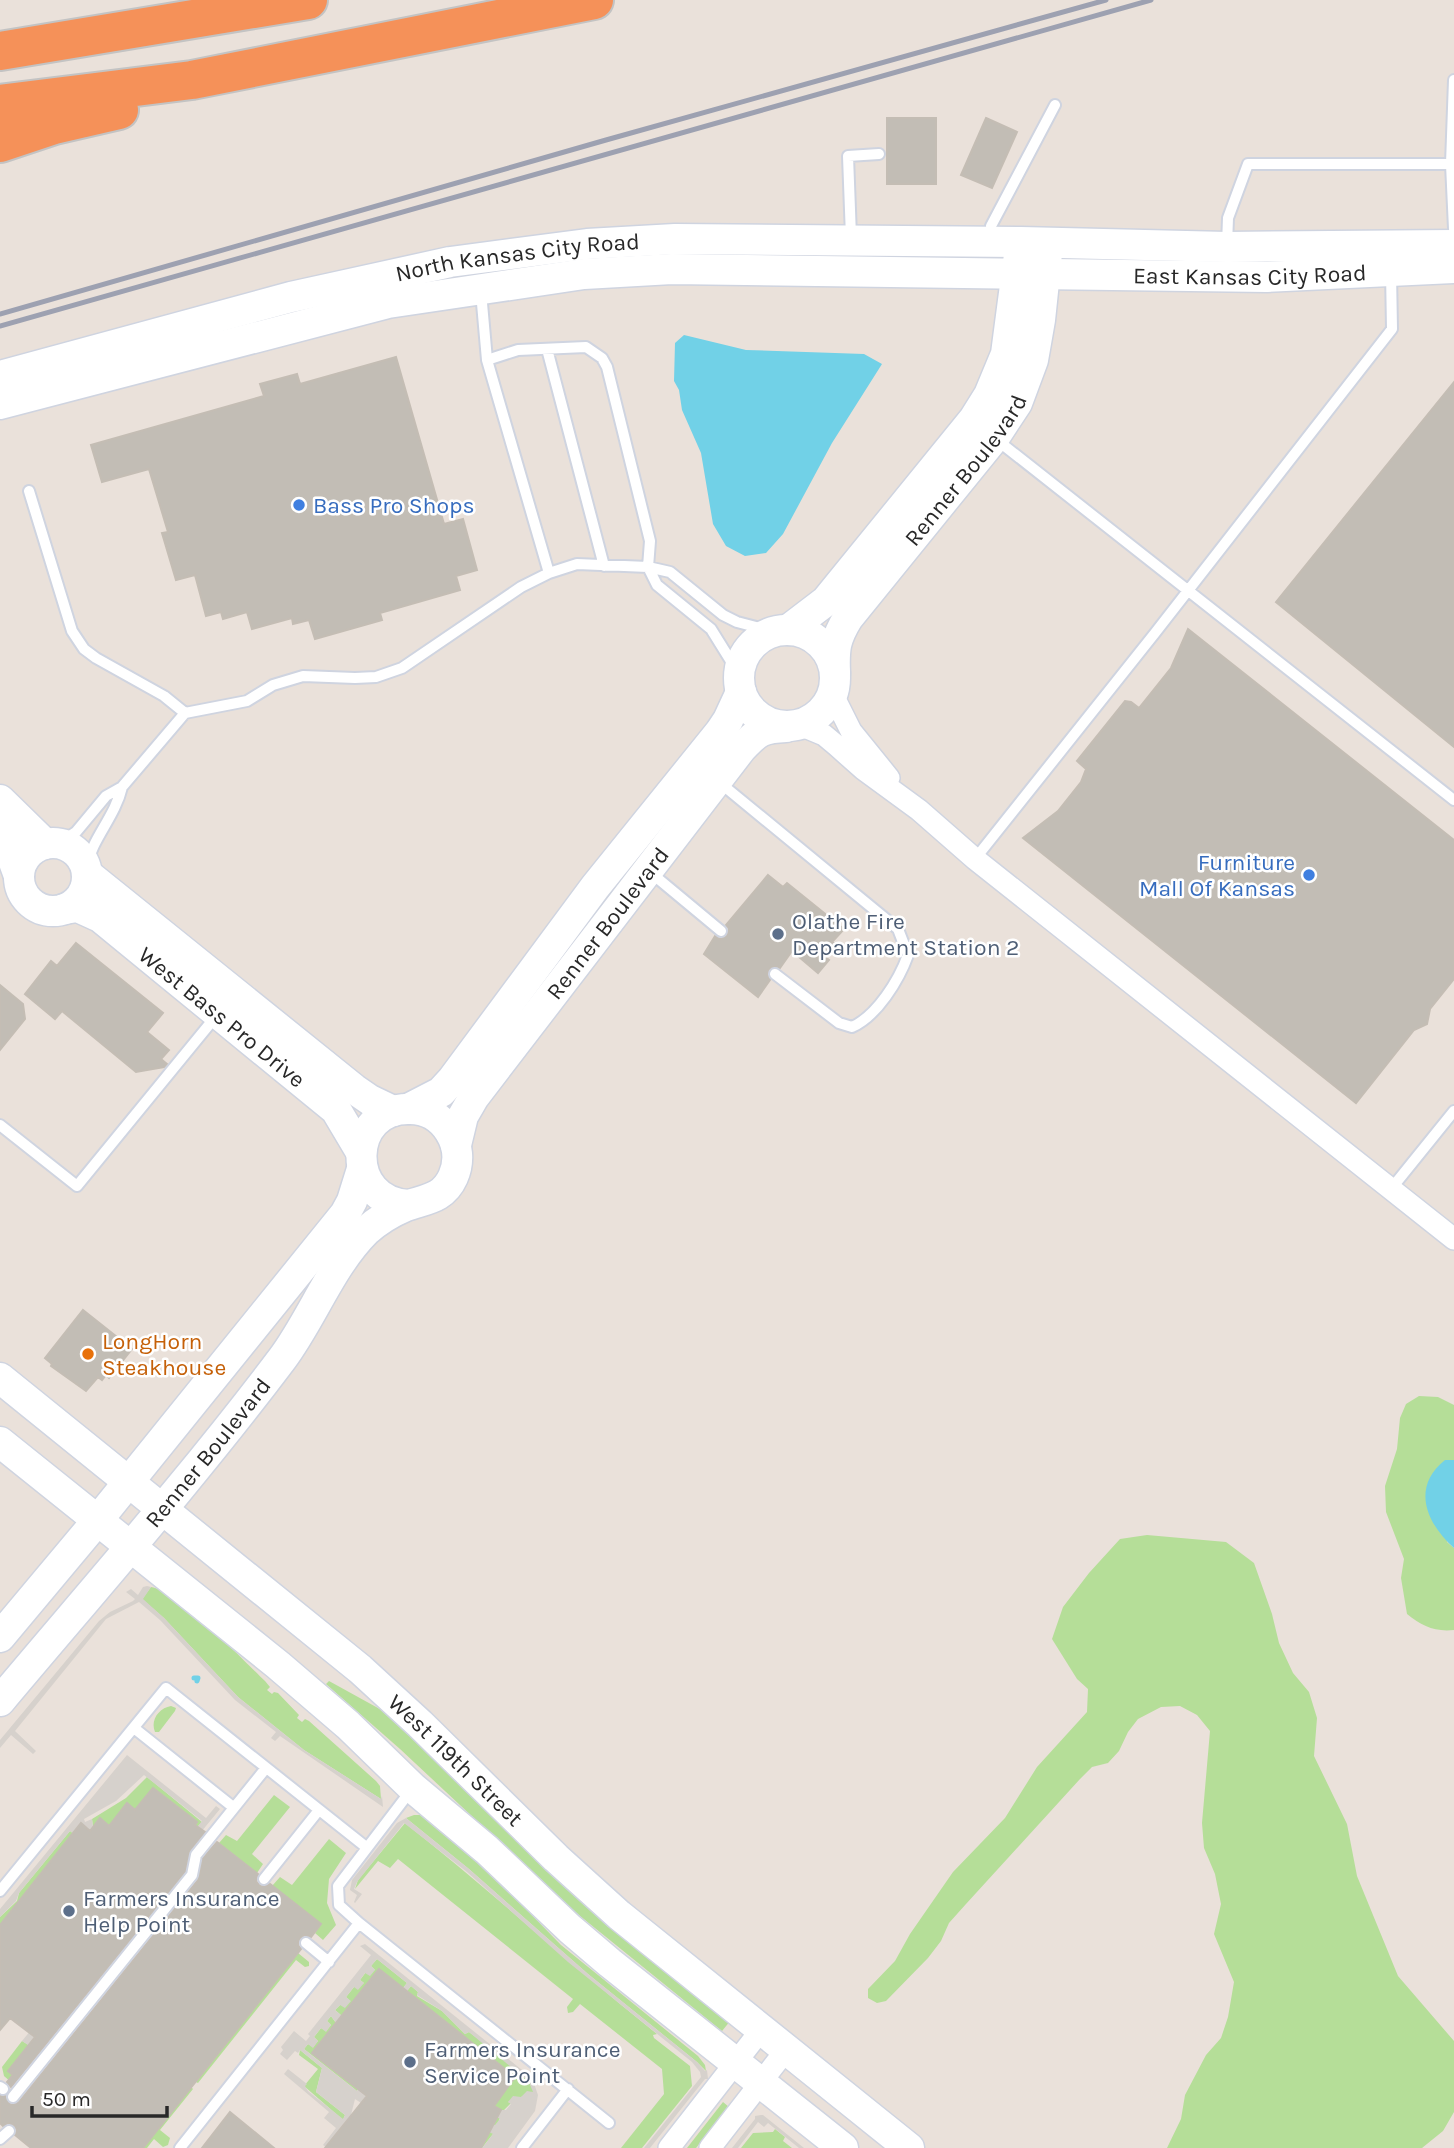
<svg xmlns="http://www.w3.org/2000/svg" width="1454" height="2148" font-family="Karla,sans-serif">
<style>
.green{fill:#b5de98}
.plaza{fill:#d6d1cc}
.water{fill:#71d1e7}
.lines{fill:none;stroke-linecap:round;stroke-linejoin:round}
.stream{stroke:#71d1e7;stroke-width:5}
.building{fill:#c2bdb5;stroke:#c4bdb4;stroke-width:2}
.lane-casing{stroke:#cfd4e0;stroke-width:14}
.street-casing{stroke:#cfd4e0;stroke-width:24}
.secondary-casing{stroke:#cfd4e0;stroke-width:33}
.highway-casing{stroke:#c3c3c3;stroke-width:42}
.lane{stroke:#fff;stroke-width:10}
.street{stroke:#fff;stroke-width:21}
.secondary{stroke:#fff;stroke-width:30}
.highway{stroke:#f59159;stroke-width:38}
.rail{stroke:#9da1b1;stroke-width:5}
.shop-dot{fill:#3f7fe0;stroke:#fff;stroke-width:2.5}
.service-dot{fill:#5c6f8a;stroke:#fff;stroke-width:2.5}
.food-dot{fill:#e8710a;stroke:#fff;stroke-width:2.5}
.labels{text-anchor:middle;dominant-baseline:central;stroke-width:5;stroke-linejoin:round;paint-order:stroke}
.street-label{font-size:23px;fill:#282828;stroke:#fff}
.shop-label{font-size:23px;fill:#366cbe;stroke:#fff;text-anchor:start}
.service-label{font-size:23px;fill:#4e5e75;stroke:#fff;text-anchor:start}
.food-label{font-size:23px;fill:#c56008;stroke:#fff;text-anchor:start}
</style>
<rect width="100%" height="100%" fill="#eae1da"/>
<path class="green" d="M1419,1396L1438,1397L1454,1405V1460H1445L1447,1542L1454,1548V1630C1434,1632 1422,1626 1407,1614L1401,1578L1404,1559L1386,1512L1385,1486L1397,1449L1400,1418L1406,1404Z
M1147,1535L1226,1542L1254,1563L1272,1614L1279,1643L1293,1673L1309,1692L1317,1718L1314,1756L1347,1824L1357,1876L1398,1976L1454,2041V2112L1443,2131L1422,2148H1167L1181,2119L1185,2095L1206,2055L1221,2038L1228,2017L1234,1982L1214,1934L1221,1904L1215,1874L1204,1848L1202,1823L1210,1731L1197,1715L1180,1706L1161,1707L1138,1719L1128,1732L1119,1751L1108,1763L1092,1767L1080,1779L966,1904L949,1923L941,1941L928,1958L886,2001L877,2003L868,1998V1989L895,1961L910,1934L953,1872L1005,1818L1037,1767L1087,1712L1088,1689L1077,1679L1052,1639L1063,1607L1089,1573L1120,1539Z
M151,1587C178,1591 243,1660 265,1681L270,1687L267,1690L272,1694L274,1692L278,1693L299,1715L297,1718L302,1722L305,1719L309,1721L376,1781L380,1786L381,1799L304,1750L238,1697L164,1618L142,1599Z
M329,1681L387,1713L731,2020L722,2031L569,1907L400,1749L326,1684Z
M171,1706L176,1708L175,1711L159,1732H155C150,1720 159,1708 171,1706Z
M147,1777L202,1822L190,1836L188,1834L197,1822L153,1788L135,1810L127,1804L109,1826L100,1819L93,1827L92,1819L126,1798Z
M274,1795L290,1807L252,1854L263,1864L257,1873L219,1843L226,1835L237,1841Z
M414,1815H422L471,1853L561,1945L698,2056L705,2065L706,2071L697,2062L588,1974L469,1869L406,1818Z
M405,1823C491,1891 571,1965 657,2034L653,2035L654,2038L690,2066L692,2086L642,2148H621L664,2094L662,2069L580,2004L573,2012L568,2013L567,2007L573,1999L398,1859L390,1868L378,1861L355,1889L358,1880Z
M70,1831L82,1840L0,1925V1917L17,1901L19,1893Z
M329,1839L346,1853L329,1879L327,1903L336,1925L323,1940L315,1933L321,1924L272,1886L280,1877L292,1885Z
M298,1953L309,1962V1966L305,1967L296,1960L198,2083L196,2082Z
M377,1959L407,1983L403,1988L379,1969L342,2016L335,2010L340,2005L350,2001L346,1997L354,1987L364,1983L360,1980L366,1972L375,1970L371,1966Z
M411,1986L418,1992L417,1996L442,2011L465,2034L469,2032C488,2047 526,2070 534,2092L508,2102L511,2103L497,2117L500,2118L493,2134L482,2148H477L508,2071L407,1991Z
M331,2016L336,2023L313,2053L358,2089L357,2091L304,2049L308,2044L313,2047L318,2041L314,2037L321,2028L326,2031L331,2025L327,2021Z
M22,2041L39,2051L12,2083L4,2076L2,2067Z
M300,2050L322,2068L316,2092L345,2115L343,2120L304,2086L318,2069L299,2055Z
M191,2087L193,2089L160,2130L170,2138L168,2145L163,2147L154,2139L147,2148H143Z
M723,2102L729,2107L696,2148H687Z
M775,2129L785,2137L783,2141L792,2148H741L753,2133L773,2132Z"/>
<path class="plaza" d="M147,1586L151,1587L143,1599L164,1618L238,1697L304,1750L381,1799L382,1796L383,1807L280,1736L275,1741L271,1738L276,1732L235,1700L160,1620L139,1602L106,1619L15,1731L36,1751L33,1754L11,1735L0,1748V1740L99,1621L110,1612L133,1601L135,1599L126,1592L131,1589L138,1595L143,1587Z
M127,1755L206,1818L216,1806L220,1809L33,2036L44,2045L30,2043L28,2045L22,2041L202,1821L144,1775L116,1801L84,1819L85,1822L92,1819L93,1827L82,1840L70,1831L19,1893L16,1901L0,1917V1909Z
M406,1818L469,1869L588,1974L697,2062L705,2071L707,2070L708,2079H705L650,2148H644L701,2077L700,2072L692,2062L568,1962L467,1872L404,1823L357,1882L354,1889L362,1894L355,1903L354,1902L357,1895L350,1890L352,1880L397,1823Z
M365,1944L532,2078L538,2095L535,2111L508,2148H482L493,2134L489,2132L492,2124L495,2125L500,2119L497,2117L501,2110H506L511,2104L508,2102L513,2096L521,2097L527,2091L533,2092L529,2082L469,2032L465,2034L442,2011L417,1995L418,1992L411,1986L407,1991L403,1988L407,1983L377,1959L371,1966L375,1970L370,1976L365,1973L360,1980L364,1983L358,1990L354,1987L346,1997L351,2001L345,2008L340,2005L335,2010L342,2016L336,2023L331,2016L327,2021L331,2025L326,2032L321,2028L314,2037L318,2041L313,2048L308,2044L304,2049L357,2091L358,2089L366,2096L361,2103L355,2099L351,2115L326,2147L323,2145L336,2128L324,2118L329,2112L284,2074L288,2069L307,2084L305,2086L308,2091L343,2119L345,2115L316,2092L322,2068L300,2050L298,2053L295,2051L287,2060L280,2054L283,2050L281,2047L294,2031L306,2041L310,2036L308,2034L371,1955L360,1946Z
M761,2115H763L804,2148H799L768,2123L764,2127L758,2122L738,2148H732L755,2119V2116Z"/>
<path class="water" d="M684,335L746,350L864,354L882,364L832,443L783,534L766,553L745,556L726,546L713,524L701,453L682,410L679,390L674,381L675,343Z
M1445,1460H1454V1548C1426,1523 1411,1487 1445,1460Z"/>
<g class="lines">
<path class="stream" d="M194,1678H198L197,1681"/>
</g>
<path class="building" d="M887,118H936V184H887Z
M986,118L1017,132L992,188L961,175Z
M396,357L444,524L463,519L477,570L456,576L460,590L380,613L382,620L315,639L309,620L293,624L292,618L252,629L247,612L223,619L221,612L206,616L195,575L176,580L162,533L168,532L149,469L102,482L91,445L264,396L260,384L297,374L300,384Z
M1454,382V747L1276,602Z
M1188,629L1454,840V979L1430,1009L1427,1024L1414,1030L1356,1103L1023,838L1058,811L1081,782L1086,769L1077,761L1125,701L1131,702L1139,708L1171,668Z
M768,875L783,887L787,883L844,929L832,942L837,945L825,957L829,960L818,973L792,951L780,968L773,967L768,970V976L770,980L758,997L704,954L715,936L720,939L727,935L729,929L726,925Z
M76,943L163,1013L147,1032L169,1050L161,1059L167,1064L164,1067L136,1072L62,1011L55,1019L25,994L51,961L57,966Z
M0,985L23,1004L25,1019L0,1050Z
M83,1310L132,1349L109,1378L106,1375L102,1380L98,1377L86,1391L51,1366L52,1364L45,1358Z
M153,1788L197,1822L195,1825L205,1832L190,1851L185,1872L11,2087L7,2082L13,2075L8,2071L35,2037L10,2018L0,2030V1925L81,1823L90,1831L100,1818L109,1826L127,1803L135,1810Z
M217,1842L258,1874L256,1881L260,1886H266L270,1884L321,1924L311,1937L304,1935L300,1939L298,1945L301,1949L143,2148H31L15,2135L17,2130L14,2125L8,2123L3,2126L0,2123V2096H5L11,2105L19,2102L198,1880L203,1858Z
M379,1969L515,2077L494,2106L501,2110L481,2148H325L367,2096L312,2053Z
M230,2112L274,2148H202Z"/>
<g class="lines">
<defs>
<path id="lane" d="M1451,164L1454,80
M851,237L848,156L879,154
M992,240L991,226L1055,105
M1227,245L1228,218L1248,164H1451L1454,229
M481,292L487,360L549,573
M547,349L604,566
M487,360L518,350L586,347L602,358L607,367L650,541L648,567L657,585L711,629L739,674
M997,440L1454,800
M29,491L72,631L84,649L96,658L164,696L185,713
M719,782L898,929L908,955C899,980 877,1016 852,1027L839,1023L775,974
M58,844L76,832L106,796L122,787L185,713L247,701L273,685L303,676L355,678L376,677L402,668L521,587L549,573L577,564L648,567L670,572L723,615L737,622L775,632
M975,859L1155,633L1392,329L1391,272
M86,867C93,837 115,817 122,787
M650,872L721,931
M0,1125L77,1186L217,1015
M1391,1189L1454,1111
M134,1728L233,1807
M264,1879L319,1810
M0,1891L166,1688L366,1847
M359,1923L339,1905L338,1886L412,1789
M306,1943L329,1962
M0,2087L3,2089
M13,2097L192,1875L196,1855L266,1768
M0,2139L9,2131
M180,2148L359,1923L609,2123
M522,2148L568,2089"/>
<path id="street" d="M833,695L851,731L889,778
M800,725L824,735L836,745L863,769L919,810L975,859L1454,1239
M669,2148L761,2030
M710,2148L786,2050"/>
<g id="secondary">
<path id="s1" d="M0,376L291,297L450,262L587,244L675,239L1021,242L1227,247L1454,245"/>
<path id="s2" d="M0,404L388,303L584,274L672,269L1267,277L1454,268"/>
<path d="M788,630L826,601L974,419L989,395L1006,354L1019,255"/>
<circle cx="787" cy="678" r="48"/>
<path id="s3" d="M835,673C834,649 835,639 848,618L994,438L1017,403L1033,360L1040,320L1047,253"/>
<path d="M0,800L45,844"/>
<path d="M0,835L10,851L19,876"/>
<circle cx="53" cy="877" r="34"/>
<path d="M87,874L354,1089L370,1100L393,1111"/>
<path id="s4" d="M64,909L78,907L100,917L336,1110L361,1152"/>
<path d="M408,1109L441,1092L452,1080L595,887L720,732L728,720L741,692"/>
<path id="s5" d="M456,1145L463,1116L474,1097L741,749C758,731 762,728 786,727"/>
<path id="s6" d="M0,1378L360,1669L420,1724L556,1858L619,1915L909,2148"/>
<path d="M0,1442L278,1665L348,1725L413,1788L487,1850L570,1929L610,1963L843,2148"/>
<path d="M0,1637L97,1521L345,1214L352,1201L362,1169"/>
<path id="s7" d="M0,1701C95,1588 193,1477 282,1359C312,1319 330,1267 366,1231C377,1221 392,1212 406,1206C426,1199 443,1199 453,1177C467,1146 444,1109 410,1109C347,1107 344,1202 409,1205"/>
</g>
<path id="highway" d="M0,51L308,0
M0,104L192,80L594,0
M0,143L54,125L119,110"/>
</defs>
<use href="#lane" class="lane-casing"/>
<use href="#street" class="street-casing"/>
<use href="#secondary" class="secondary-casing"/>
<use href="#highway" class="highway-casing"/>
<use href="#lane" class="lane"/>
<use href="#street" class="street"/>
<use href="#secondary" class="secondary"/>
<use href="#highway" class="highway"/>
<path class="rail" d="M0,314L606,140L1106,0
M0,326L1151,0"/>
</g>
<g class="shop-dot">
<circle cx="299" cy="505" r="7"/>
<circle cx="1309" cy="875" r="7"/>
</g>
<g class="service-dot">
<circle cx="778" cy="934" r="7"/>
<circle cx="69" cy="1911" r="7"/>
<circle cx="410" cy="2062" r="7"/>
</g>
<circle class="food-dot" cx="88" cy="1354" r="7"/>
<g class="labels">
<g class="street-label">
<text stroke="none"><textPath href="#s1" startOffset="532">North Kansas City Road</textPath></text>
<text stroke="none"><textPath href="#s2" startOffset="1265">East Kansas City Road</textPath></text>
<text stroke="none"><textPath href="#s3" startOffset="247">Renner Boulevard</textPath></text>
<text stroke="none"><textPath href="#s5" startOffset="271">Renner Boulevard</textPath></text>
<text stroke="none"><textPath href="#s4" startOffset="196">West Bass Pro Drive</textPath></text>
<text stroke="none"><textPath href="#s7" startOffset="324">Renner Boulevard</textPath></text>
<text stroke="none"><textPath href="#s6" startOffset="595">West 119th Street</textPath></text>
</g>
<g class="shop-label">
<text x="313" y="505">Bass Pro Shops</text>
<text x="1295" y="862" text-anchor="end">Furniture<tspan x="1295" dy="26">Mall Of Kansas</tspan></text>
</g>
<g class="service-label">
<text x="792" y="921">Olathe Fire<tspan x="792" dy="26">Department Station 2</tspan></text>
<text x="83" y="1898">Farmers Insurance<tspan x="83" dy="26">Help Point</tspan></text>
<text x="424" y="2049">Farmers Insurance<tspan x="424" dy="26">Service Point</tspan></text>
</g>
<g class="food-label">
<text x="102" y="1341">LongHorn<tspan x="102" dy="26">Steakhouse</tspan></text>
</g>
</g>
<path d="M32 2106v10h135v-10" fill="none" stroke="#282828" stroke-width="3.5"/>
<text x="42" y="2106" font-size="21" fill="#282828" stroke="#ffffff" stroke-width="5" paint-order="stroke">50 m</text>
</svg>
